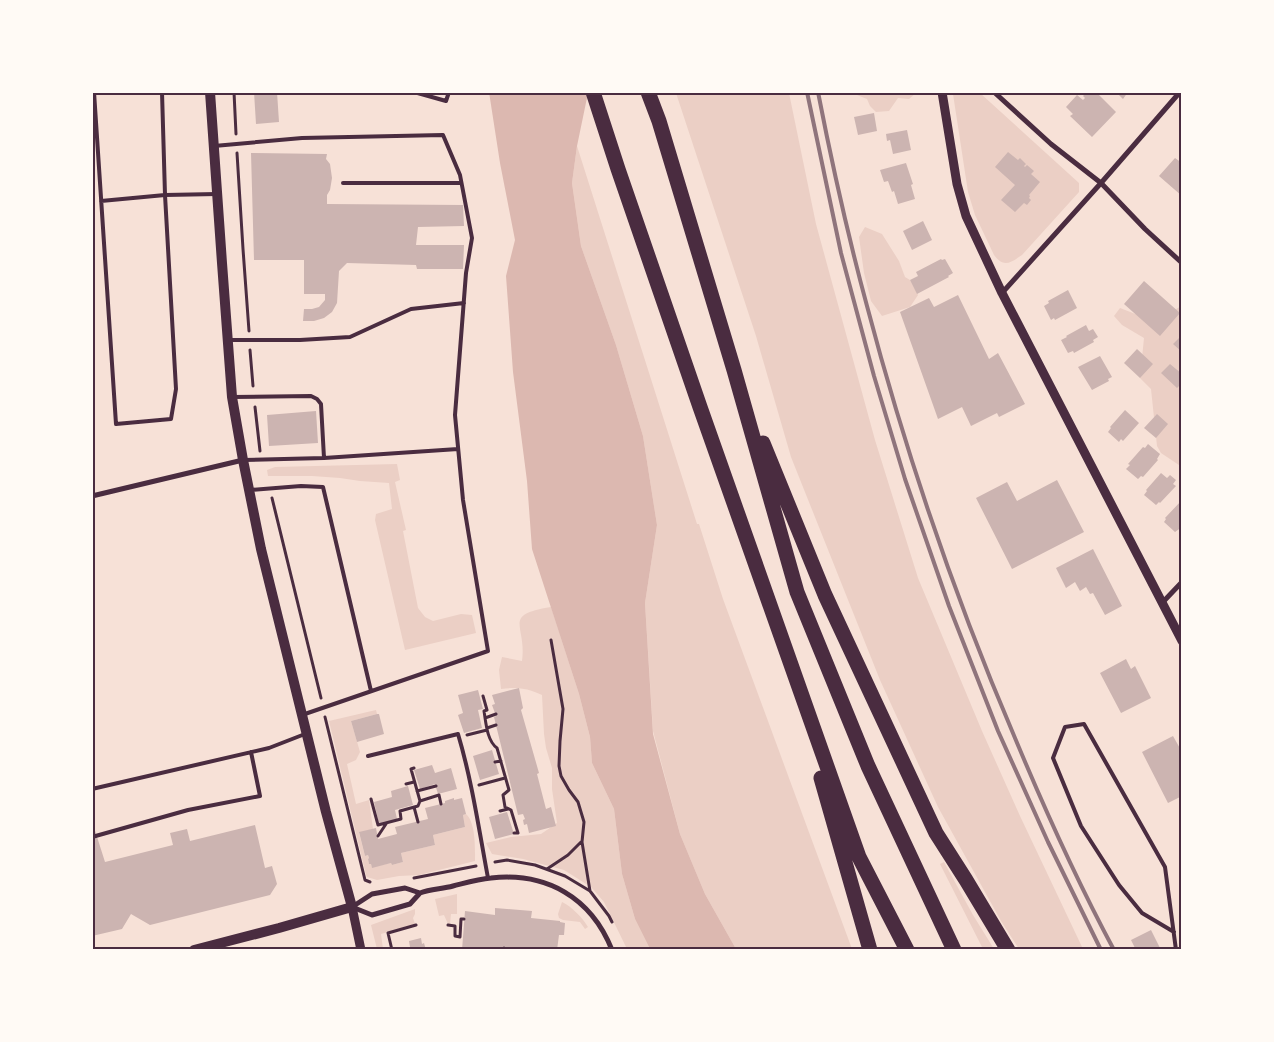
<svg xmlns="http://www.w3.org/2000/svg" width="1274" height="1042" font-family="'Exo 2',sans-serif">
<style>
.green{fill:#ebcfc5}
.water{fill:#dcb8b0}
.building{fill:#ccb4b1}
.lines{fill:none;stroke-linecap:round;stroke-linejoin:round}
.path{stroke:#4a2c40;stroke-width:3}
.service{stroke:#4a2c40;stroke-width:4}
.minor{stroke:#4a2c40;stroke-width:5}
.tertiary{stroke:#4a2c40;stroke-width:9}
.secondary{stroke:#4a2c40;stroke-width:10}
.motorway{stroke:#4a2c40;stroke-width:15}
.rail{stroke:#8f747c;stroke-width:4}
.neatline{fill:none;stroke:#4a2c40;stroke-width:2}
</style>
<rect width="100%" height="100%" fill="#f7e1d7"/>
<path class="green" d="M676,93H789L816,224L875,440L918,578L982,731L1020,816L1083,949H1019L1001,921L938,807L880,680L791,457L756,336Z
M836,93H916L909,99L898,98L889,111L876,112L870,106L867,99L852,93Z
M954,93H980L1079,183V192L1022,255C1010,263 1004,268 994,255L975,215L968,192L953,94Z
M577,146L697,524H699L723,599L852,949H736L705,894L680,834L653,731L645,603L657,525L643,436L616,345L581,246L572,183Z
M865,227L882,234L899,261L905,277L910,280L918,295L910,307L882,316L871,301L864,273L859,237Z
M1181,306V463L1179,465L1161,453L1157,446L1151,389L1140,378L1144,338L1122,325L1114,316L1120,308L1156,322Z
M397,464L400,480L395,482L406,530L403,531L418,608L425,617L433,621L461,614L472,615L476,633L405,650L375,520L376,514L392,509L389,483L360,481L340,478L312,476H268L267,470L275,467Z
M551,607L579,694L590,737L592,763L614,809L622,874L635,919L650,949H627L604,902L591,887L564,870L523,859L492,854L486,843L511,837L541,834L557,823L552,789V768L546,748L544,734L542,695C526,688 518,687 501,689L499,670L502,657L522,661C527,625 501,615 551,607Z
M376,710L377,714L351,721L360,752L356,760L347,764L356,804L369,800L373,829L359,833L365,856L368,855L369,858L368,859L369,864H371L372,867L391,863L392,865L403,862L401,853L435,845L433,835L465,827L463,815L466,814C476,823 475,849 475,861L419,875L399,876L377,880L367,877L366,875L329,721Z
M944,862L973,915L994,949H983L940,864Z
M457,894V914H451L450,924H448L444,915L439,916L435,899Z
M562,902C572,907 582,917 588,927L585,929L580,922L563,920L559,918L558,914Z
M415,909V914L413,918L415,924L381,934L383,949H377L371,925Z"/>
<path class="water" d="M489,92L588,93L577,146L572,183L581,246L616,345L643,436L657,525L645,603L653,734L680,834L705,894L736,949H650L635,919L622,874L614,809L592,763L590,737L579,694L532,549L527,481L513,372L506,276L515,240L500,163Z"/>
<path class="building" d="M254,92H277L279,122L256,124Z
M1087,92H1096L1116,112L1092,137L1070,116L1073,114L1066,107L1077,95L1083,100L1085,98L1083,96Z
M1116,92H1128L1123,99Z
M874,113L877,131L858,135L854,117Z
M907,130L911,150L893,154L890,140L887,141L886,134Z
M1008,152L1018,160L1020,158L1026,164L1024,166L1025,167L1027,165L1034,171L1031,174L1040,182L1029,195L1030,196L1029,198L1031,200L1027,205L1024,203L1015,212L1001,200L1015,185L995,167Z
M251,153L327,154L326,159L330,164L332,178L330,190L327,195V204L463,205L464,226L418,227L416,245H464L463,269H417L416,265L347,263L339,271L337,303L332,312L324,318L314,321H303L304,309H312L319,307L325,300V294H304V260H254Z
M1175,158L1182,163V196L1159,176Z
M906,163L913,184L911,185L915,199L898,204L894,191L892,192L888,181L884,182L880,170Z
M923,221L932,240L912,250L903,231Z
M941,259L942,260L945,259L953,273L948,276L949,277L917,294L910,280L918,276L916,272Z
M1144,281L1180,313L1160,336L1124,304Z
M1068,290L1077,308L1055,320L1054,318L1051,320L1044,306L1049,303L1048,301Z
M958,295L989,359L998,353L1025,404L999,417L997,413L971,426L962,407L938,419L900,312L929,298L934,307Z
M1086,325L1089,331L1093,329L1098,337L1093,340L1094,342L1074,353L1073,351L1068,353L1061,340L1067,337L1066,336Z
M1182,335V352L1173,344Z
M1137,349L1153,364L1140,378L1124,363Z
M1100,356L1112,377L1108,379L1109,381L1092,390L1078,367Z
M1170,364L1182,374V383L1177,388L1161,373Z
M1125,410L1139,423L1123,441L1121,439L1119,442L1108,432L1111,428L1110,427Z
M316,411L318,443L269,446L267,415Z
M1157,414L1168,424L1156,438L1144,428Z
M1148,444L1160,454L1157,459L1158,460L1143,477L1141,476L1138,479L1126,469L1130,465L1128,464L1143,447L1145,448Z
M1161,473L1167,478L1170,475L1176,480L1173,484L1176,486L1160,503L1159,502L1156,505L1144,495L1147,491L1146,490Z
M1057,480L1084,532L1012,569L976,498L1007,482L1017,501Z
M1182,500V527L1175,532L1164,522L1166,519L1165,518Z
M1093,549L1122,606L1105,615L1093,593L1090,594L1086,587L1080,591L1075,582L1066,588L1056,568Z
M1126,659L1131,669L1135,666L1151,698L1121,713L1100,673Z
M519,688L523,708L521,710L539,773L537,774L546,809L551,807L556,826L529,833L527,824L524,825L523,820L525,819L523,814L518,815L494,717L496,716L492,705L495,704L492,695Z
M478,690L483,709L478,710L482,728L464,733L458,715L463,713L458,695Z
M377,714H379L384,734L357,742L351,721Z
M1173,736L1182,752V796L1168,803L1142,752Z
M492,750L499,774L480,780L473,756Z
M432,765L435,773L451,768L457,789L438,794L435,784L420,789L414,770Z
M408,786L413,805L395,810L397,819L379,824L374,802L392,797L391,791Z
M454,798V800L462,798L466,814L463,815L465,827L433,835L435,845L401,853L403,862L392,865L391,863L372,868L371,864H369L368,859L369,858L368,855L365,856L359,832L376,828L378,839L397,834L395,827L428,819L425,808L445,803V801Z
M507,812L514,834L495,839L489,817Z
M92,821L105,862L173,845L170,833L187,829L190,841L255,825L265,868L272,866L277,884L270,895L150,925L131,914L122,929L92,936Z
M495,908L532,911L531,918L560,921V922L565,923L564,935H559L557,950H519L492,947V950H462L465,911L495,915Z
M1151,930L1161,950H1136L1131,940Z
M421,938L422,944L424,943L426,950H403L410,947L409,941Z"/>
<g class="lines">
<path class="path" d="M234,92L236,134
M237,153L243,249L249,331
M250,350L253,386
M255,407L260,451
M272,498L321,698
M551,640L563,709L560,741L559,766L561,776L569,790L578,802L584,822L582,842L590,891L609,916L612,922
M483,696L487,710L484,711C486,723 487,741 497,748L509,790L503,795L505,807L511,810L518,833H514
M325,717L365,880L370,882
M485,718L496,714
M487,728L496,725
M467,735L487,730
M495,762L501,761
M406,784L414,782
M479,785L505,778
M417,791L436,786
M371,799L378,825L401,819L400,811L418,806L420,801L411,769L414,768
M420,801L439,795L441,804
M414,807L418,822
M500,811L508,809
M378,836L386,824
M495,862L507,860L535,865L565,876L590,891
M547,869L568,855L581,842
M414,878L476,866
M448,925L455,926V936L460,937L461,919H464
M392,950L388,933L416,925
M504,950V948
M514,950V949"/>
<path class="service" d="M94,92L116,424L171,419L176,389L165,195L217,194
M414,92L446,101L449,92
M214,146L302,138L443,135L460,175L472,238L466,273L455,415L463,500L488,651L302,715
M343,183H461
M101,201L165,195L162,92
M228,340H300L350,337L411,309L464,303
M232,397L311,396L317,399L321,404L324,458
M243,460L324,458L458,449
M250,490L301,486L323,487L371,691
M368,756L458,734C472,781 479,830 488,878
M92,789L269,748L305,734
M92,837L188,810L260,796L251,752
M1174,932L1142,913L1119,885L1081,826L1053,758L1065,727L1084,724L1165,867L1176,950"/>
<path class="minor" d="M994,92L1051,144L1101,183L1145,229L1182,263
M1002,293L1101,183L1180,92
M92,496L243,460
M1162,603L1182,582
M405,888L420,893L410,904L372,915L352,907L372,894Z
M420,893C430,889 442,889 453,886C465,883 478,879 491,878C546,872 591,897 612,950"/>
<path class="tertiary" d="M942,92L957,184L966,216L1002,293L1182,641
M352,907L361,950"/>
<path class="secondary" d="M194,950L279,928L352,907L326,812L261,549L243,460L232,397L222,263L210,92"/>
<path class="motorway" d="M593,92L618,169L700,407L859,857L907,950
M648,92L659,121L734,370L797,592L868,766L954,950
M763,443L825,595L936,833L966,880L1008,950
M821,778L870,950"/>
<path class="rail" d="M807,92L841,253L874,376L905,479L949,606L998,731L1048,842L1101,950
M818,92C832,164 848,236 867,306C906,454 955,598 1015,738C1045,810 1077,881 1114,950"/>
</g>
<rect width="1274" height="1042" fill="none" stroke="#fffaf5" stroke-width="188"/>
<rect x="94" y="94" width="1086" height="854" class="neatline"/>
</svg>
